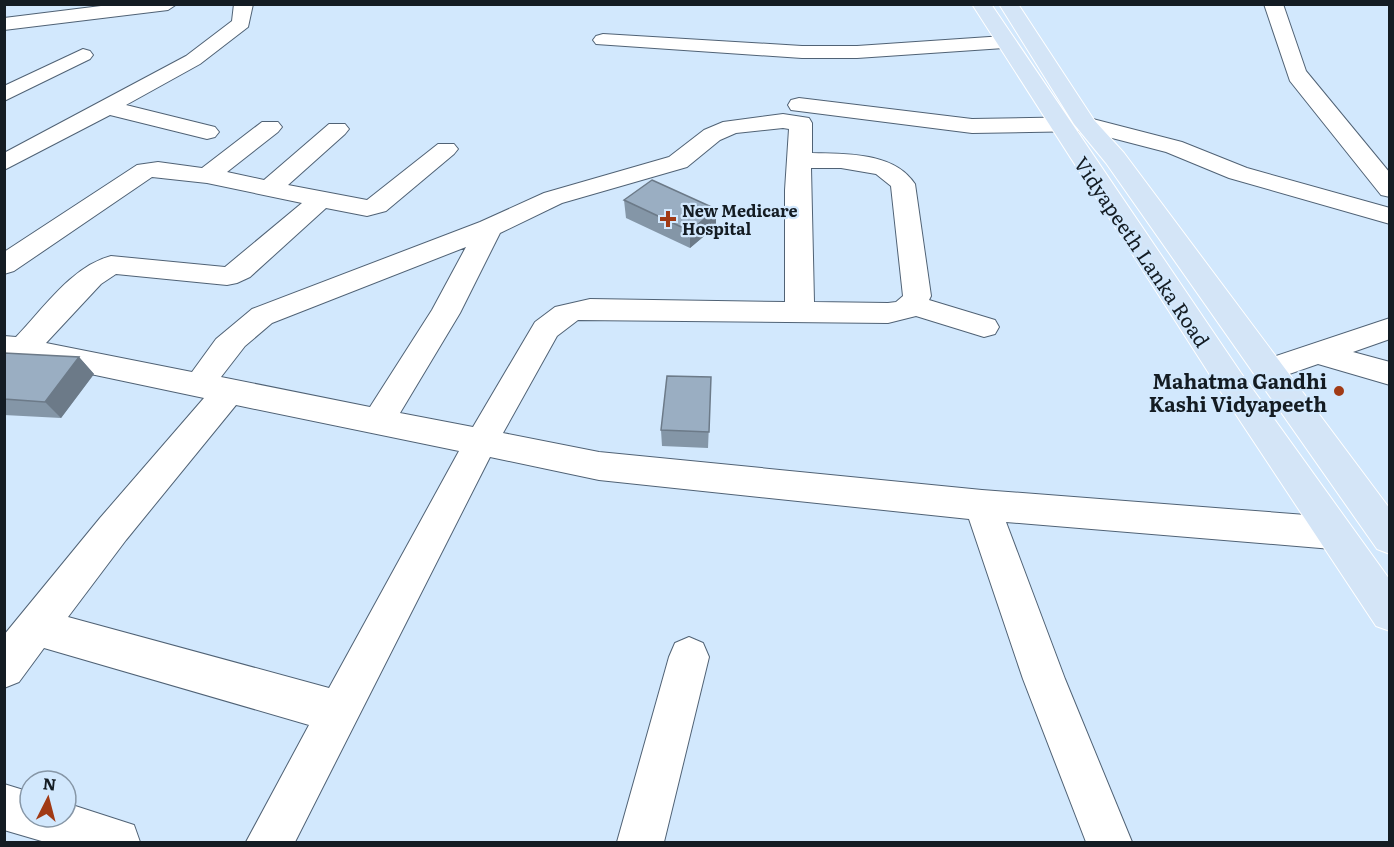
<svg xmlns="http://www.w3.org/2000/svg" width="1394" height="847" font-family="Literata,serif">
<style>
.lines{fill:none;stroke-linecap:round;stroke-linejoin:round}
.minor-casing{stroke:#506275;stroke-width:2}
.major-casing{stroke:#fff;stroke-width:2}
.minor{fill:#fff;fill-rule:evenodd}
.major{fill:#d4e5f7;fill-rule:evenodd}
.wall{fill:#8496a7}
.shaded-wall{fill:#6c7a88}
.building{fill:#9aaec2;stroke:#6c7a88;stroke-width:1.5}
.poi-dot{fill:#a13a15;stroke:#d2e8fd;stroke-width:2}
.labels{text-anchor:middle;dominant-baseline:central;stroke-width:4.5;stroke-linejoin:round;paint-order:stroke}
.far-poi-label{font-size:16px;font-weight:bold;fill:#141c23;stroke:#d2e8fd;text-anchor:start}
.street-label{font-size:20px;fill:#141c23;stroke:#d2e8fd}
.poi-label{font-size:20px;font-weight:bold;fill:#141c23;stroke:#d2e8fd;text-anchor:end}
</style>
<rect width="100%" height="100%" fill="#d2e8fd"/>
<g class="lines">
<defs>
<path id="minor" d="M117,4H177L168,10L4,30V18Z
M234,4H253L248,27L200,64L126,105L215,127L219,132L215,137L207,139L110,115L4,170V153L186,56L232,21Z
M1264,4H1283L1306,71L1390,173V197L1381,195L1290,81Z
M603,34L802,46H857L1004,36L1011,38L1014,42L1011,46L1004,48L857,58H802L596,44L593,40L596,36Z
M83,49L90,51L93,55L90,59L4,101V86Z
M799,98L972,119L1085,117L1182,142L1247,168L1390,208V224L1229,178L1166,152L1085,131L972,133L791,110L788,105L791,100Z
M783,114L809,118L812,123V153C847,154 894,152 915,184L931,296L929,300L995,320L999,327L995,334L984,337L916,316L888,323L578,320L557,336L503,433L599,452L982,490L1332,517L1345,522L1350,533L1345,544L1332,549L1006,522L1065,679L1132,842H1086L1023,679L969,519L599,480L490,457L295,842H246L309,725L44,648L19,682L4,688V635L100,518L204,398L29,361L15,378L4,381V336L16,337C43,309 72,266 111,256L225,267L302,203L207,183L152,177L14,271L4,274V252L137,165L158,162L202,168L262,122H278L282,127L278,132L227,172L264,180L329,124H345L349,129L345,134L288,185L367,200L438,144H454L458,149L454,154L386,211L367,216L326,208L250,277L237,283L227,285L116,274L101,284L46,343L192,372L216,339L252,309L480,222L544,193L669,157L704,130L723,122ZM783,128L789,129L785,190V302L590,299L555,307L535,322L473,427L400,413L460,313L500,233L562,203L687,167L720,140L736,133ZM811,168H841L876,174L891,186L903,296L896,302L888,303L814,302ZM466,247L432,310L370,407L221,377L245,346L272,323ZM236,405L459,451L329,688L68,617L126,540Z
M1390,318V339L1353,352L1390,362V385L1318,364L1269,381L1258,378L1253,370L1258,362Z
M689,637L703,643L709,657L664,842H617L669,657L675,643Z
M4,784L30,792V817H66V803L134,825L140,842H45L4,830Z"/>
<path id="major" d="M972,4H991L1241,373L1390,580V631L1376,626L1219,389Z
M999,4H1018L1094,120L1124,153L1390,509V554L1377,549L1106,163L1074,124Z"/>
</defs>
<use href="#minor" class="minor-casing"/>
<use href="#major" class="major-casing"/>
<use href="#minor" class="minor"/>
<use href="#major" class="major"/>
</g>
<path class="wall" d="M624,200L716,226L690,248L626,218Z
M4,353L79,357L94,374L61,418L4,415Z
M711,377L708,448L662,446L661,430Z"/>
<path class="shaded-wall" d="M716,209V226L690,248V231Z
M79,357L94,374L61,418L45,402Z"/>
<path class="building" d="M652,180L716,209L690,231L624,200Z
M4,353L79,357L45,402L4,399Z
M667,376L711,377L709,432L661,430Z"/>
<g class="poi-dot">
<path d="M665 210h6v6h6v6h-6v6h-6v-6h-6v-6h6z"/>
<circle cx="1339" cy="391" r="6"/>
</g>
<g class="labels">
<g class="far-poi-label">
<text x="682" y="210">New Medicare<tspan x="682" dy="18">Hospital</tspan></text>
</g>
<g class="street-label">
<text transform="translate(1143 251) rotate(56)">Vidyapeeth Lanka Road</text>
</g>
<g class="poi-label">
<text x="1327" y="380">Mahatma Gandhi<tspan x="1327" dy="23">Kashi Vidyapeeth</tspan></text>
</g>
</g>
<rect width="1394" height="847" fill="none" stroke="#141c23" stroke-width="12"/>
<g transform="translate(48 799) rotate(6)"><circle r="28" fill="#d2e8fd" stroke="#8696a6" stroke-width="1.5"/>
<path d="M0-4.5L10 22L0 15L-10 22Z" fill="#a13a15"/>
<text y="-9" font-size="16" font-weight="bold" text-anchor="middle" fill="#141c23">N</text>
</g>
</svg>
